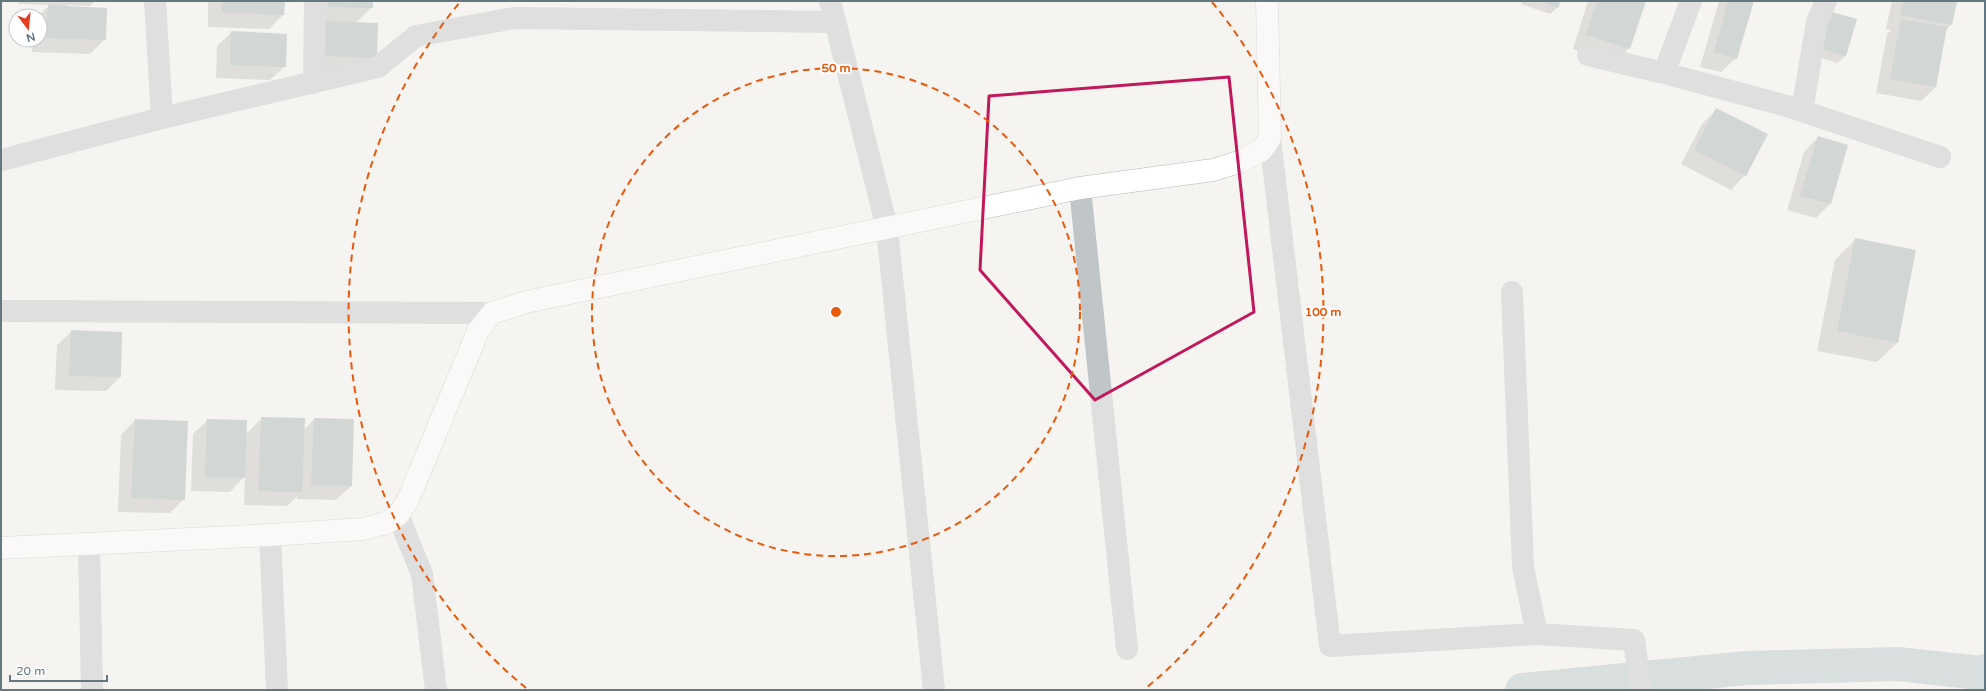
<svg xmlns="http://www.w3.org/2000/svg" width="1986" height="691" font-family="'Varela Round',sans-serif">
<style>
.shadow{fill:#0003}
.lines{fill:none;stroke-linecap:round;stroke-linejoin:round}
.canal{stroke:#b7c5c7;stroke-width:34}
.building{fill:#a7b1b4}
.major-casing{stroke:#b3b8bb;stroke-width:23}
.minor{stroke:#c0c5c7;stroke-width:22}
.major{stroke:#fff;stroke-width:22}
.marked{fill:none;stroke:#c2185b;stroke-width:3;stroke-linejoin:round}
.ring{fill:none;stroke:#e8590c;stroke-width:2;stroke-dasharray:7 5}
.centre{fill:#e8590c;stroke:#fff;stroke-width:2}
.ring-label{font-size:12px;text-anchor:middle;font-weight:bold;fill:#e8590c;stroke:#fff;stroke-width:4;stroke-linejoin:round;paint-order:stroke}
</style>
<rect width="100%" height="100%" fill="#f5f4f1"/>
<path class="shadow" d="M18,1H95L90,6L67,5V7L105,39L90,54L32,52L33,40H40V16H38L50,5L18,4Z
M208,1H284L283,15L269,29L208,27Z
M315,1H372V7L356,23L376,58L362,72L308,70Z
M1522,1H1560L1558,7L1550,14L1521,4Z
M1588,1H1645L1629,48L1615,63L1573,49Z
M1719,1H1753L1736,58L1721,72L1700,67Z
M1892,1H1956L1951,25L1946,30L1936,87L1921,101L1876,93L1887,34L1891,30L1886,29Z
M1856,20L1845,56L1838,63L1810,55Z
M232,32L285,66L270,80L216,78L217,46Z
M1716,110L1745,175L1731,190L1681,164L1702,124Z
M1818,137L1830,204L1816,218L1787,210L1804,152Z
M1856,239L1898,342L1877,362L1817,351L1835,260Z
M72,331L120,377L106,391L55,390L57,345Z
M262,418L304,430L314,419L351,486L336,500L297,499V496L287,506L244,505L245,476L230,492L191,491L193,434L208,420L246,434Z
M135,420L184,499L170,513L118,512L121,435Z"/>
<g class="lines">
<path class="canal" d="M1522,690L1747,668L1898,664L1980,673L1985,671"/>
</g>
<path class="building" d="M222,1H285L284,15L222,13Z
M328,1H373V8L328,7Z
M1540,1H1561L1558,8Z
M1597,1H1646L1630,49L1586,35Z
M1728,1H1754L1737,59L1714,52Z
M1903,1H1957L1952,25L1900,15Z
M48,5L107,8L106,40L46,38Z
M1828,11L1857,19L1846,56L1817,48Z
M1901,19L1947,27L1936,87L1890,79Z
M323,21L378,23L377,58L322,56Z
M231,31L287,34L286,67L230,65Z
M1716,108L1768,134L1746,176L1694,150Z
M1818,136L1848,145L1831,204L1800,196Z
M1855,238L1916,250L1898,343L1837,331Z
M71,330L122,332L121,377L69,376Z
M261,417L305,418L302,492L258,491Z
M314,418L354,419L352,486L311,485Z
M135,419L188,421L185,500L131,498Z
M207,419L247,420L245,478L205,477Z"/>
<g class="lines">
<defs>
<path id="major" d="M1,548L270,535L363,529L386,523L398,515L408,500L478,331L492,313L526,302L1080,188L1213,170L1242,161L1262,150L1270,138L1267,1"/>
</defs>
<use href="#major" class="major-casing"/>
<path class="minor" d="M155,1L162,118
M830,1L887,228L934,690
M1588,55L1664,73L1787,106L1940,157
M1664,73L1691,1
M314,83L315,1
M1802,111L1817,22L1826,1
M1270,138L1330,646L1537,634L1634,640L1641,690
M1,160L162,118L378,67L416,36L514,18L835,22
M1080,188L1127,649
M1512,292L1523,567L1537,634
M1,311L492,313
M398,515L422,574L436,690
M270,535L277,690
M89,545L92,690"/>
<use href="#major" class="major"/>
</g>
<path d="M0 0H1986V691H0ZM1229,77L1254,312L1095,400L980,270L989,96Z" fill="#f5f4f1" fill-opacity=".55" fill-rule="evenodd"/>
<path class="marked" d="M1229,77L1254,312L1095,400L980,270L989,96Z"/>
<g class="ring">
<circle cx="836" cy="312" r="244"/>
<path d="M526 688A487 487 0 0 1 460 2M1212 2A487 487 0 0 1 1146 688"/>
</g>
<circle cx="836" cy="312" r="6" class="centre"/>
<g class="ring-label">
<text x="836" y="72">50 m</text>
<text x="1323" y="316">100 m</text>
</g>
<rect width="1986" height="691" fill="none" stroke="#647882" stroke-width="4"/>
<g transform="translate(28 28) rotate(164)"><circle r="19" fill="#ffffff" stroke="#c1c9cd"/>
<path d="M0-3L7 15L0 10L-7 15Z" fill="#e23c23"/>
<text y="-6" font-size="11" font-weight="bold" text-anchor="middle" fill="#647882">N</text>
</g>
<path d="M10 675v6h97v-6" fill="none" stroke="#647882" stroke-width="2"/>
<text x="16" y="675" font-size="12" fill="#647882" stroke="#ffffff" stroke-width="3" paint-order="stroke">20 m</text>
</svg>
